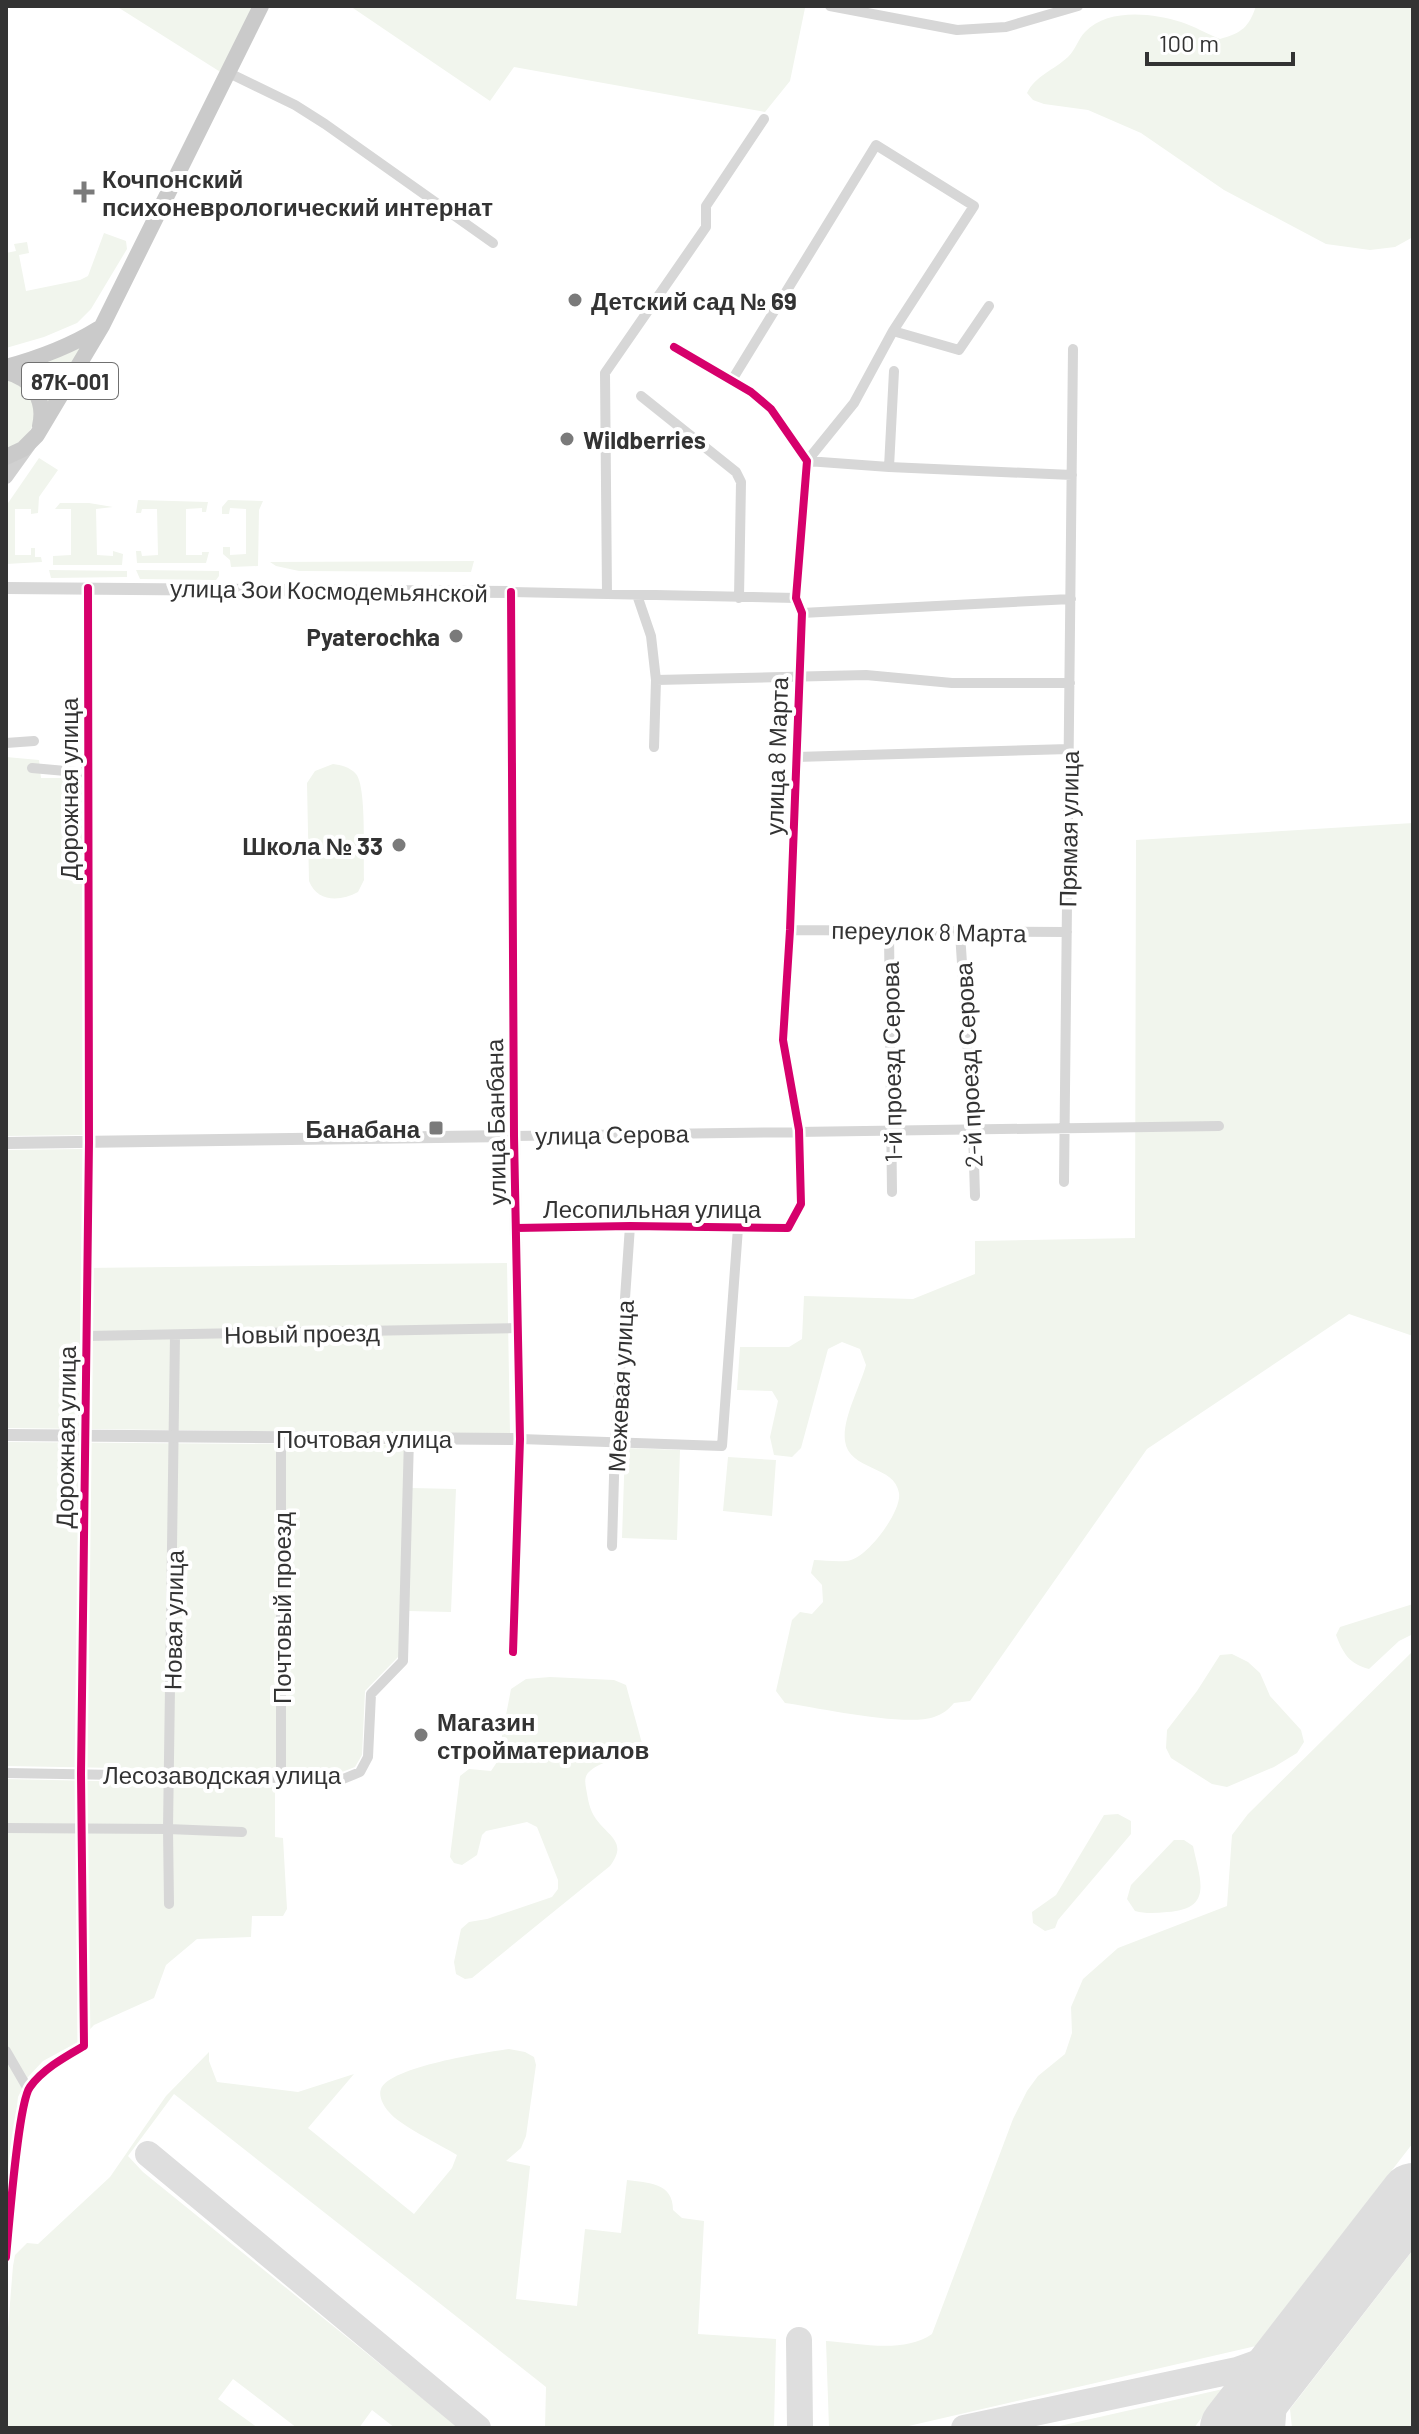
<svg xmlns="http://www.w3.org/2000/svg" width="1419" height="2434" font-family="Barlow,sans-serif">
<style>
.green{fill:#f1f5ed}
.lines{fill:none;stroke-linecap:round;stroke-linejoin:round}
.taxiway{stroke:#dedede;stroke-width:26}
.runway{stroke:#dedede;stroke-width:66}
.minor{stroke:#d7d7d7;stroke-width:10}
.tertiary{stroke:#d7d7d7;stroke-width:12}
.secondary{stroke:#d0d0d0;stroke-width:14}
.primary{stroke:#cacaca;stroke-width:16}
.cycleway-casing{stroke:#fff;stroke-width:13}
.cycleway{stroke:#d6006c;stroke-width:8}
.poi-dot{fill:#7a7a7a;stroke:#fff;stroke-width:3}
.labels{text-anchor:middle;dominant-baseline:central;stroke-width:8;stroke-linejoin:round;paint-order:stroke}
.shield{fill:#fff;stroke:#707070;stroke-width:2}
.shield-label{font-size:22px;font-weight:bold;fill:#333}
.poi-label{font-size:24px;font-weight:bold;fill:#333;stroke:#fff;text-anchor:start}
.street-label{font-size:24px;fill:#333;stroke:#fff}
</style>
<rect width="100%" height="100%" fill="#fff"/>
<path class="green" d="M116,6H253L222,73Z
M350,6H794L805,8L790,81L765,112L514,67L490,101Z
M1256,6H1413V237L1395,247L1370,250L1326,244L1224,190L1141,133L1088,110L1044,104L1033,100L1027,93C1035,76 1054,70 1068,57C1076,49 1078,39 1085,32C1108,8 1152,13 1181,22C1194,26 1207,34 1220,39C1242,33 1249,27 1256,6Z
M104,233L126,241L127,249L91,309L77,323L44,337L6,348V253L16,251L14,244L27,242L29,253L19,255L26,291L80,280L88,276Z
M83,346L48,405L23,371Z
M6,378C12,382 24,386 28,392C45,418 30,438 6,450Z
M39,458L58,470L39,497L38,513L31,514V509H15V555H31V548H35V557H41L42,562L6,564V506Z
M138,500L208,502L206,512H202V508L186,509V555H202V552H209L206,563H137L136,551H141L142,556L158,555L157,509H142L141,513H136Z
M228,500L263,501L259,510L258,566L231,567L230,560L223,554V547H230V555L246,554V509L230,508L229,514H222V507Z
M60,503H89L113,507L96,509L97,555L113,556V551L123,554L122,565H53V556L71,555V509H55Z
M474,561L471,572L299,571L276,566L270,562Z
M49,570L127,571V577L51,578Z
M136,570L219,571V576L216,580L140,579Z
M6,757L39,760L41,778H84L85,1135L6,1136Z
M333,764C341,765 350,767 356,774C367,787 363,859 364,880L358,892C340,902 317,902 309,881L307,783L315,771Z
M1413,823V1336L1349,1314L1147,1449L970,1701L954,1703C948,1710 943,1714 934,1717C906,1727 819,1708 785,1703L776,1691L792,1620L800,1612L812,1614L823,1602L822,1585L811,1573L814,1560C825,1560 841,1563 851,1560C869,1555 902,1511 899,1493C895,1465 849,1471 845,1441C842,1419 860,1387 866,1365L860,1349L842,1342L828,1349L801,1448L792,1457L774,1455L770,1437L778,1401L772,1391L737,1390L740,1347H789L802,1339L804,1296L913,1299L975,1274V1241L1135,1238L1136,840Z
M84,1149V1268L507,1263L510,1434L6,1428V1150Z
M6,1442L406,1445L399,1656L365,1691L362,1755L355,1767L342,1772L6,1766Z
M625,1448L680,1450L677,1540L622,1538Z
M728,1457L776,1460L772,1516L723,1511Z
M412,1488L456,1489L451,1612L408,1611Z
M1413,1604V1634L1399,1641L1369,1669C1349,1664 1343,1653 1336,1635L1340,1627Z
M1413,1651V2143L1256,2346L900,2428H829L826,2341C859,2343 903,2354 932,2334L1013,2119L1027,2091L1038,2076L1065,2054L1072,2033L1071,2007L1083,1979L1118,1948L1227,1906L1232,1835L1248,1814Z
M1232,1654L1248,1662L1260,1673L1270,1696L1301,1730L1304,1742L1297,1753L1274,1767L1227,1787L1212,1784L1171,1758L1166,1748L1167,1730L1197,1691L1220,1655Z
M550,1677L614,1680L626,1685L643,1747L638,1751C624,1757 601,1761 590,1771C584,1776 585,1782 586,1788C588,1799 589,1809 596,1819C609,1837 628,1842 610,1866L472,1978L465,1979L456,1974L454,1962L461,1929L469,1922L487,1919L552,1897L558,1889V1880L537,1827L527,1822L486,1831L482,1835L477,1855L462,1865L454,1863L450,1857L460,1776L469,1769L491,1771L497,1762L511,1689L526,1679Z
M6,1779L275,1785V1837L283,1838L287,1909L283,1916H252L251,1937L197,1939L166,1965L154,1998L94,2025L78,2042L43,2061L28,2077L18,2097L6,2204Z
M1118,1814L1131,1821V1834L1058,1920L1055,1928L1045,1931L1033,1923L1032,1912L1056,1895L1104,1815Z
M1174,1840H1184L1193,1846C1200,1880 1214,1909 1167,1912C1156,1913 1146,1914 1135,1911L1127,1899L1131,1885Z
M509,2049L525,2052L534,2057L536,2065L526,2136L521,2148L506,2161L530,2166L516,2299L577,2306L585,2229L621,2233L627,2180C648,2183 673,2182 673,2210L682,2218L704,2221L698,2334L776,2339L774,2428H545L546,2387L174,2094L128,2156L143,2172L459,2428H395L372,2410L359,2428H297L233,2379L218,2399L258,2428H6V2353L13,2266L15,2255L27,2243L38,2244L110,2177L166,2096L209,2052V2061L217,2082L298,2092L354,2074L308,2128L414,2214L452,2168L457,2155C441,2145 399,2125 389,2112C384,2107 378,2096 381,2089C389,2067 486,2052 509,2049Z
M1413,2250V2428H1292L1290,2409Z
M1223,2389L1194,2428H1051Z"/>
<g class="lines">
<path class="taxiway" d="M148,2154L478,2428
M799,2340L800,2428
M964,2428L1237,2370L1293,2350
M1272,2428L1274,2403L1293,2350"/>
<path class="runway" d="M1233,2428L1413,2196"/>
<path class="minor" d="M830,6L957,30L1006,27L1078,6
M229,73L295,105L325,124L493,243
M893,331L959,350L989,306
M732,380L876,145L974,206L893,331L854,403L807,461
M641,396L736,472L741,482L739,598
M807,461L889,467L1072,475
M889,467L894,371
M511,592L796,598
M607,594L605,373L706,227V206L764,119
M637,595L651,636L656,680L654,747
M802,613L1071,599
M656,680L866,675L952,683H1070
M6,743L34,741
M796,757L1069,749
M32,768L88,773
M790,930C882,931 974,932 1067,932
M889,933L892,1192
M960,933L973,1129L975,1196
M514,1136L1219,1126
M1064,1182L1073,349
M516,1228L630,1226L788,1228L801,1204L799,1130L783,1040L790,930L802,613L796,598L807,461L771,409L751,392L674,347
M87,1336L518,1328
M612,1546L615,1443L630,1226
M513,1652L520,1439L722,1446L738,1228
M6,1773L343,1779L360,1772L368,1757L371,1694L403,1661L409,1438
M281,1779V1438
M6,1828L168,1829L242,1832
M169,1904L168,1829L175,1335
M6,2051L28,2089
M6,2257C9,2228 18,2103 30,2087C43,2069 65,2057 84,2046L81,1774L89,1142L88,588"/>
<path class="tertiary" d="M6,588L511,592L514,1136L520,1439L6,1435
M6,1143L514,1136"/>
<path class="secondary" d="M6,477L29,445"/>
<path class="primary" d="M6,367C39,358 69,347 98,329
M6,372C32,378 46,400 40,426
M6,457L23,449L37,435L102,326L261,6"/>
<defs>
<path id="cycleway" d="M511,592L514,1136L520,1439L513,1652
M516,1228L630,1226L788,1228L801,1204L799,1130L783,1040L790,930L802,613L796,598L807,461L771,409L751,392L674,347
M6,2257C9,2228 18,2103 30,2087C43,2069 65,2057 84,2046L81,1774L89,1142L88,588"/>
</defs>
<use href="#cycleway" class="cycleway-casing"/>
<use href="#cycleway" class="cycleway"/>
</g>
<g class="poi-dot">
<path d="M80 180h8v8h8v8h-8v8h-8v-8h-8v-8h8z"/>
<circle cx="575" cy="300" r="8"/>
<circle cx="567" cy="439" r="8"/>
<circle cx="456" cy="636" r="8"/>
<circle cx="399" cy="845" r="8"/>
<rect x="428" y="1120" width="16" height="16" rx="4"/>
<circle cx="421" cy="1735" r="8"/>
</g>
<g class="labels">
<rect class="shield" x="22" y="363" width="96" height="36" rx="6"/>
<g class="shield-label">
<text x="70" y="381">87К-001</text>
</g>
<g class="poi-label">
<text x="102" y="178">Кочпонский<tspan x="102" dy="28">психоневрологический интернат</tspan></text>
<text x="591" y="300">Детский сад № 69</text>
<text x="583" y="439">Wildberries</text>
<text x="440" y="636" text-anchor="end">Pyaterochka</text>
<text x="383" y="845" text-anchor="end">Школа № 33</text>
<text x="420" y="1128" text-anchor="end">Банабана</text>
<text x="437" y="1721">Магазин<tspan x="437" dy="28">стройматериалов</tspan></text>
</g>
<g class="street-label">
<text transform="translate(329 590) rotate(1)">улица Зои Космодемьянской</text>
<text transform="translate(776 756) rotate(-88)">улица 8 Марта</text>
<text transform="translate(68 789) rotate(-90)">Дорожная улица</text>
<text transform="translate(1068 829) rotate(-89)">Прямая улица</text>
<text transform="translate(929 931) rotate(1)">переулок 8 Марта</text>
<text transform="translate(891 1062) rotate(-91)">1-й проезд Серова</text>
<text transform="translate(968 1065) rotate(-93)">2-й проезд Серова</text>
<text transform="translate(495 1122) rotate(-91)">улица Банбана</text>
<text transform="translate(612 1134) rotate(-1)">улица Серова</text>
<text x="652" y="1208">Лесопильная улица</text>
<text transform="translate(302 1333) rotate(-1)">Новый проезд</text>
<text transform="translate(620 1386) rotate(-87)">Межевая улица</text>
<text transform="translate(65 1437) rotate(-89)">Дорожная улица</text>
<text x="364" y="1438">Почтовая улица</text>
<text transform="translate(281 1608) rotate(-90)">Почтовый проезд</text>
<text transform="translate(173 1620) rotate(-89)">Новая улица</text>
<text x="222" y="1774">Лесозаводская улица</text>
</g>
</g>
<rect width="1419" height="2434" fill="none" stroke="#333333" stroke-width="16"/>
<path d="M1147 52v12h146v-12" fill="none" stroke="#333333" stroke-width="4"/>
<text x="1159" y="52" font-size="24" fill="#333333" stroke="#ffffff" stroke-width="6" paint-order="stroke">100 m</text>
</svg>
